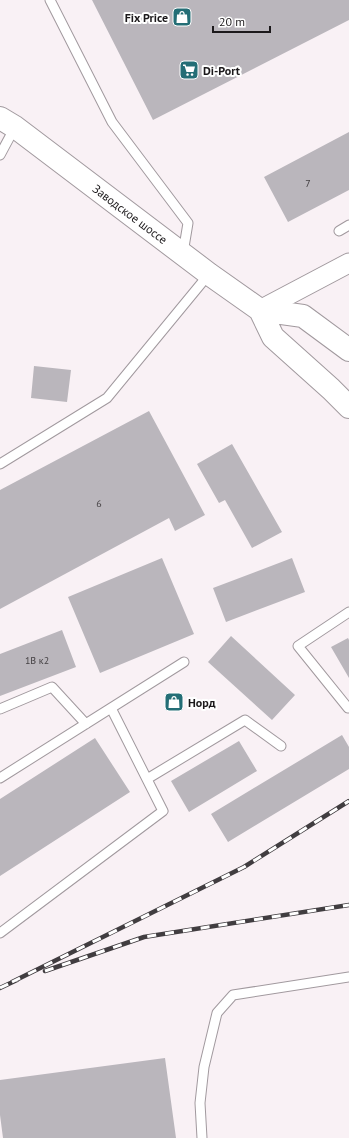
<svg xmlns="http://www.w3.org/2000/svg" width="349" height="1138" font-family="'PT Sans',sans-serif">
<style>
.building{fill:#bab6bc}
.lines{fill:none;stroke-linecap:round;stroke-linejoin:round}
.lane-casing{stroke:#a1999e;stroke-width:11}
.street-casing{stroke:#a1999e;stroke-width:21}
.primary-casing{stroke:#a1999e;stroke-width:24}
.lane{stroke:#fff;stroke-width:9}
.street{stroke:#fff;stroke-width:19}
.primary{stroke:#fff;stroke-width:22}
.rail-casing{stroke:#413d40;stroke-width:4.5}
.rail{stroke:#fff;stroke-width:3;stroke-dasharray:9;stroke-linecap:butt}
.labels{text-anchor:middle;dominant-baseline:central;stroke-width:4;stroke-linejoin:round;paint-order:stroke}
.number-label{font-size:10px;fill:#444043}
.poi-label{font-size:12px;font-weight:bold;fill:#1c191b;stroke:#fff;text-anchor:start}
.street-label{font-size:12px;fill:#1c191b;stroke:#fff}
</style>
<rect width="100%" height="100%" fill="#f9f1f5"/>
<path class="building" d="M92,0H349V20L153,120Z
M349,132V190L288,222L264,177Z
M34,366L71,370L67,402L31,398Z
M149,411L205,515L175,531L169,518L0,609V490Z
M232,444L282,532L252,548L225,500L219,503L197,464Z
M162,558L194,634L100,673L68,597Z
M292,558L305,592L226,622L213,588Z
M62,630L76,667L0,696V654Z
M231,636L295,695L272,720L208,662Z
M348,638L349,640V678L331,647Z
M342,735L349,747V769L228,842L211,814Z
M95,738L130,792L0,876V799Z
M239,741L257,771L189,812L171,781Z
M165,1058L176,1138H3L0,1115V1080Z"/>
<g class="lines">
<defs>
<path id="lane" d="M50,0L112,122L188,223L183,253
M0,155L15,127
M339,231L349,225
M0,464L107,398L209,274
M348,708L298,646L349,612
M0,709L52,687L86,724
M0,778L184,662
M147,779L245,720L281,746
M0,933L163,811L111,708
M202,1138L200,1103L204,1067L217,1013L233,995L349,977"/>
<path id="street" d="M260,310L349,263"/>
<path id="primary" d="M0,118L15,127L209,274L260,310L303,316L349,350
M260,310L273,337L331,389L349,407"/>
</defs>
<use href="#lane" class="lane-casing"/>
<use href="#street" class="street-casing"/>
<use href="#primary" class="primary-casing"/>
<use href="#lane" class="lane"/>
<use href="#street" class="street"/>
<use href="#primary" class="primary"/>
<defs>
<path id="rail" d="M45,971L144,937L349,905
M12,982L244,867L349,801
M0,988L17,980"/>
</defs>
<use href="#rail" class="rail-casing"/>
<use href="#rail" class="rail"/>
</g>
<defs>
<symbol id="shop-square" viewBox="-11 -11 22 22"><rect x="-9" y="-9" width="18" height="18" rx="4" fill="#246e76" stroke="#fff"/><path d="M-5-2.5h2.3a2.7 3.5 0 0 1 5.4 0H5L5.5 6h-11ZM-1.5-2.5h3a1.5 2.3 0 0 0-3 0Z" fill="#fff"/></symbol>
<symbol id="supermarket-square" viewBox="-11 -11 22 22"><rect x="-9" y="-9" width="18" height="18" rx="4" fill="#246e76" stroke="#fff"/><path d="M-6-5.5h2.5l.6 2H6L4.5 2H-2.5L-4.4-4H-6ZM-1.5 3.2a1.3 1.3 0 1 0 .1 0ZM3 3.2a1.3 1.3 0 1 0 .1 0Z" fill="#fff"/></symbol>
</defs>
<g fill-rule="evenodd">
<use href="#shop-square" x="171" y="6" width="22" height="22"/>
<use href="#supermarket-square" x="178" y="59" width="22" height="22"/>
<use href="#shop-square" x="163" y="691" width="22" height="22"/>
</g>
<g class="labels">
<g class="number-label">
<text x="308" y="183">7</text>
<text x="99" y="503">6</text>
<text x="37" y="660">1В к2</text>
</g>
<g class="poi-label">
<text x="168" y="17" text-anchor="end">Fix Price</text>
<text x="203" y="70">Di-Port</text>
<text x="188" y="702">Норд</text>
</g>
<g class="street-label">
<text transform="translate(130 214) rotate(37)">Заводское шоссе</text>
</g>
</g>
<path d="M213 26v6h57v-6" fill="none" stroke="#1c191b" stroke-width="2"/>
<text x="219" y="26" font-size="12" fill="#1c191b" stroke="#ffffff" stroke-width="3" paint-order="stroke">20 m</text>
</svg>
